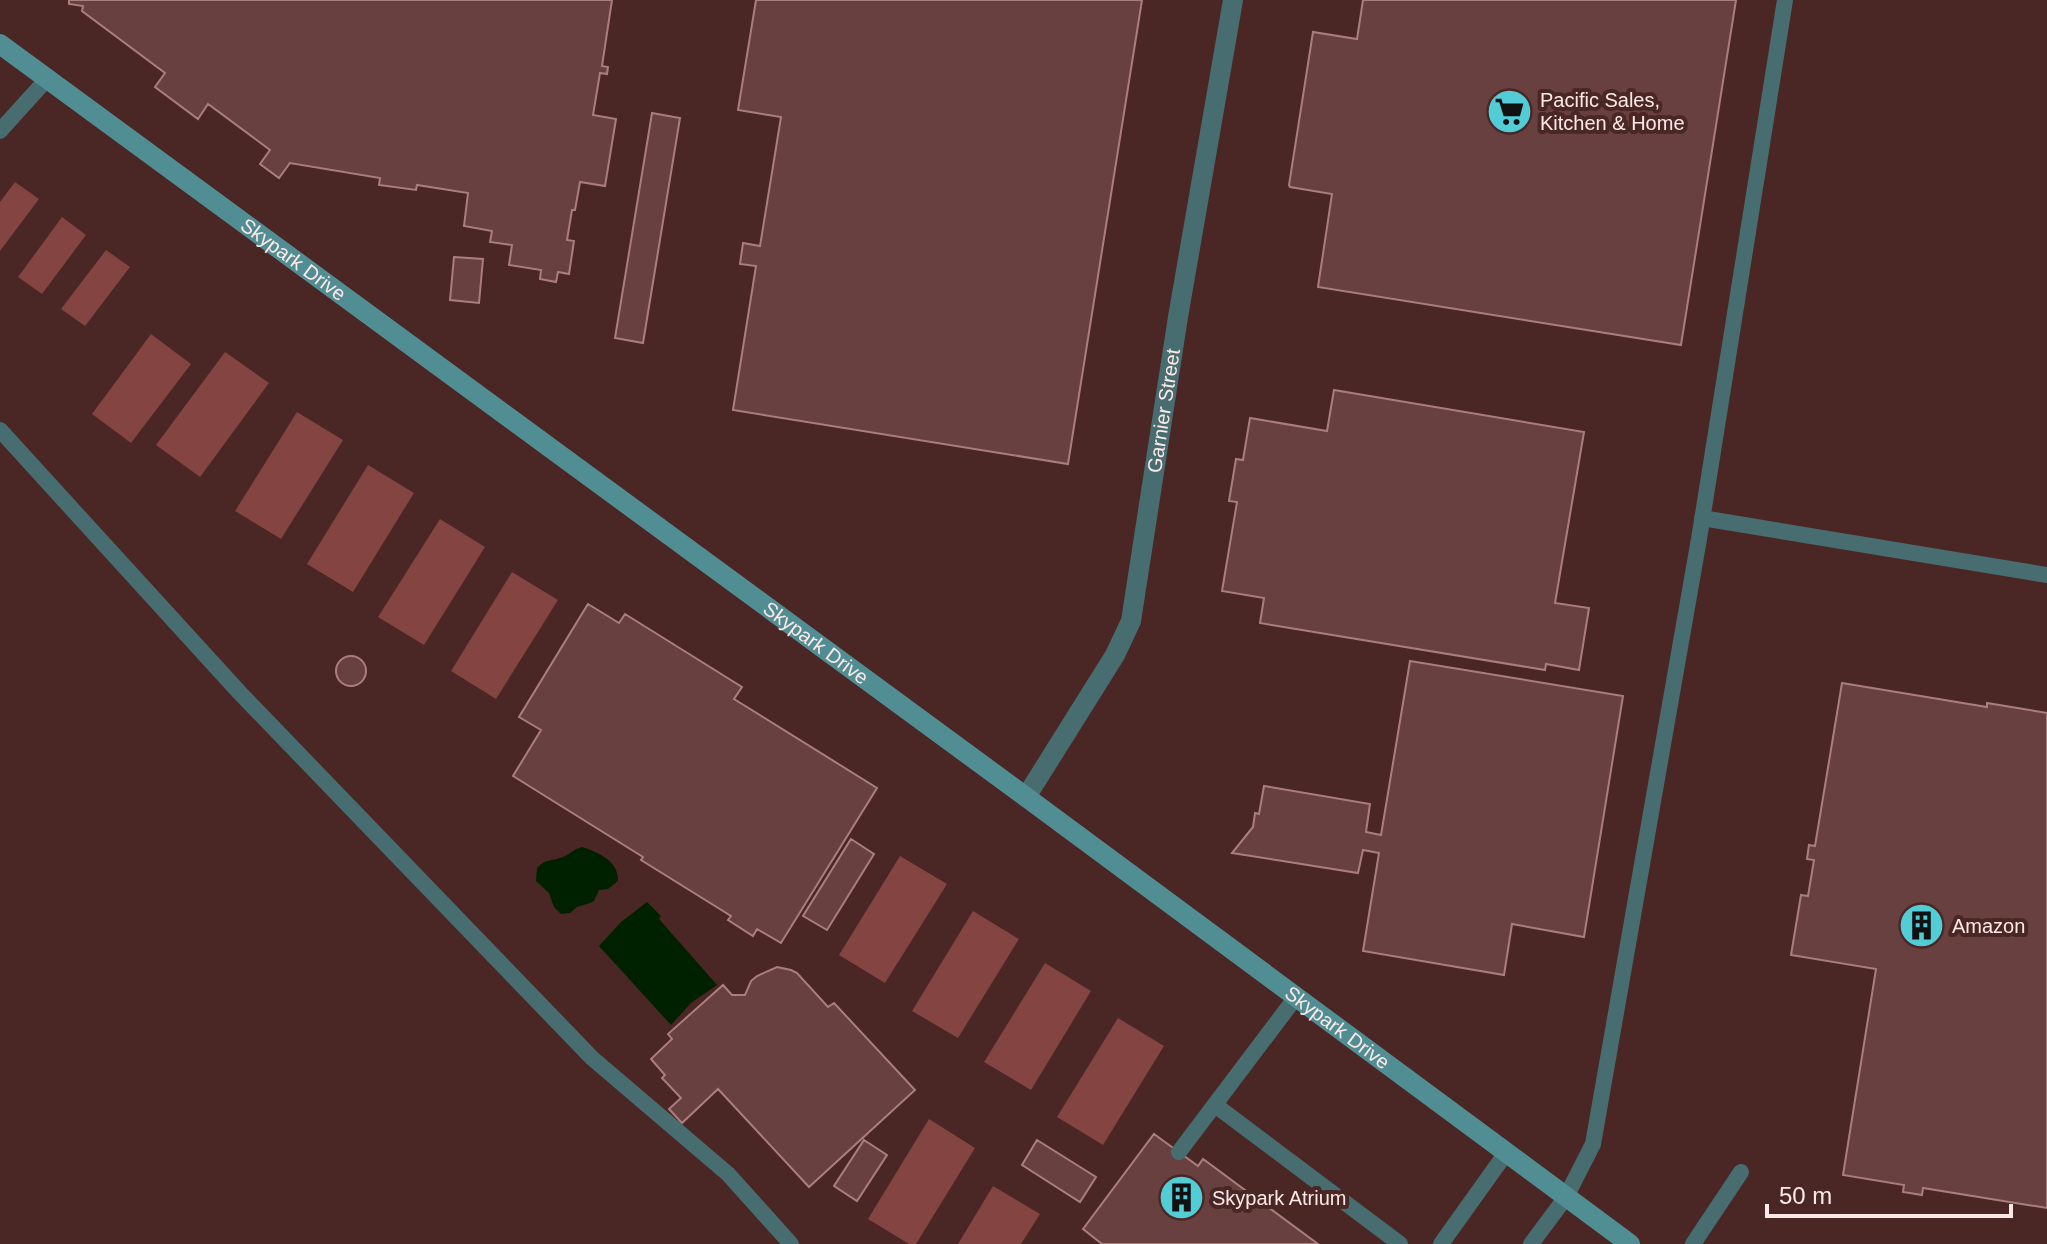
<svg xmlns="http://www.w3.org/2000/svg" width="2047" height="1244" font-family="Helvetica,sans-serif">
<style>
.green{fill:#834442}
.water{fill:#002100}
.building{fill:#68403f;stroke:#aa7e7b;stroke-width:2}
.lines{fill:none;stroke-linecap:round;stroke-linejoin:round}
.service{stroke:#476d70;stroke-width:16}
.tertiary{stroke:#476d70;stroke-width:20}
.secondary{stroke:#508e93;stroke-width:20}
.labels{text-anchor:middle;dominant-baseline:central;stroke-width:8;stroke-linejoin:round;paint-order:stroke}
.poi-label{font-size:20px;fill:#fde9e8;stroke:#4a2625;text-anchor:start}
.street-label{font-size:20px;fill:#fde9e8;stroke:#4a2625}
</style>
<rect width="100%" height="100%" fill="#4a2625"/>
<path class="green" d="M15,182L39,199L0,251V202Z
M62,217L86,235L42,294L18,277Z
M106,250L130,267L85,326L61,309Z
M151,334L191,364L131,443L92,414Z
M225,352L269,383L200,477L156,445Z
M297,412L343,440L281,539L235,511Z
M368,465L414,493L353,592L307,564Z
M440,519L485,547L424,645L378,617Z
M512,572L558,600L496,699L451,671Z
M900,856L947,884L885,983L839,955Z
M973,911L1019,939L958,1038L912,1011Z
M1045,963L1091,991L1031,1090L984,1062Z
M1118,1018L1164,1046L1103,1145L1057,1117Z
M929,1119L975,1148L916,1244H909L868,1219Z
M993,1186L1040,1214L1021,1244H958Z"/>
<path class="water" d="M582,847C598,852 619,861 618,881L608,889L599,890L594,901L590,903L577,907L570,913L561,914L554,907L549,893L536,881L537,868C545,859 552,861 563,857C570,854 574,849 582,847Z
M647,902L661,916L659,919L717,985L691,1003L671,1025L599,946L621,922Z"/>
<path class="building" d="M69,0H612L602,66L608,67L607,74L600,73L593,115L616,119L605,186L580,182L575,210H572L567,240L574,241L569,274L558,272L556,282L540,279L541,270L509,265L512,245L490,242L492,231L464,226L468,193L417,185L416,190L379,185L380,178L290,163L279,178L260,164L270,150L208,104L198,119L155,87L165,73L82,11L83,6L69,4Z
M756,0H1142L1068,464L733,410L756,266L740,264L743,243L760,246L781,117L738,110Z
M1363,0H1736L1681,345L1318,287L1332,194L1290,187L1289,185L1313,32L1357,39Z
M652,113L680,118L643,343L615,338Z
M454,257L483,259L479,303L450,300Z
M1334,390L1584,432L1555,603L1589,608L1579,670L1546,664L1545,670L1260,623L1264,598L1222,591L1237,502L1229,501L1236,459L1243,460L1250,418L1327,431Z
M588,604L619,623L625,614L742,687L734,699L877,788L781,943L757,929L753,936L728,920L731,916L641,860L643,857L513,776L541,730L519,717Z
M336 671a15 15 0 1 1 30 0a15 15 0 1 1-30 0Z
M1410,661L1623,696L1584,937L1512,924L1504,975L1363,951L1379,853L1363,850L1358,873L1232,853L1253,827L1255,813L1259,814L1264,786L1370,804L1366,832L1381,835Z
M1842,683L1987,707V703L2047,713V1208L1923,1188L1922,1195L1903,1192L1904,1185L1843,1175L1876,969L1791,955L1801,895L1808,896L1814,860L1807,859L1809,845L1815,846Z
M851,839L874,854L827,930L803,916Z
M777,967L791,970L797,973L828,1007L834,1003L915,1090L809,1187L718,1089L682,1123L669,1109L681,1098L662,1078L665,1075L651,1059L672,1039L668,1034L723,985L732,995H745L751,981L757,976Z
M1154,1134L1198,1166L1203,1159L1318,1244H1102L1083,1229Z
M864,1140L887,1155L857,1201L834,1186Z
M1037,1140L1096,1177L1080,1202L1022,1165Z"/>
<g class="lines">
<path class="service" d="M0,131L47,79
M0,430L239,692L592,1058L728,1174L791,1244
M1702,518L2047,575
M1215,1105L1400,1244
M1179,1152L1296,997
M1441,1244L1506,1153
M1531,1244L1566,1197L1593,1144L1699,539L1785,0
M1693,1244L1741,1172"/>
<path class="tertiary" id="s1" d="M1026,797L1115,655L1131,621L1178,317L1233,0"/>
<path class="secondary" id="s2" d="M0,44L1026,797L1630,1244"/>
</g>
<defs>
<symbol id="supermarket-disc" viewBox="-11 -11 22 22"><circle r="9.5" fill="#52ccd5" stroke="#4a2625"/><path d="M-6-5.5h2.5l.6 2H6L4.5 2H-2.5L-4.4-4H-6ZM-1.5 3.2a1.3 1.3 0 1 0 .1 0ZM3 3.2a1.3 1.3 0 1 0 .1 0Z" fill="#111"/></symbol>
<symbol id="building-disc" viewBox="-11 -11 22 22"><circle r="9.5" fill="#52ccd5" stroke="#4a2625"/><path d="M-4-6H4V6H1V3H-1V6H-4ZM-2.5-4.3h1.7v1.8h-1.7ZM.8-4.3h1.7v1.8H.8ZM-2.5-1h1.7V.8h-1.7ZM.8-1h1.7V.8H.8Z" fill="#111"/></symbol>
</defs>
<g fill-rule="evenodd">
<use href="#supermarket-disc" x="1484" y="86" width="51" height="51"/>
<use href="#building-disc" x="1896" y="900" width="51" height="51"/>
<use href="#building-disc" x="1156" y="1172" width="51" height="51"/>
</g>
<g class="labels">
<g class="poi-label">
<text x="1540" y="100">Pacific Sales,<tspan x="1540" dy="23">Kitchen &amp; Home</tspan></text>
<text x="1952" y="926">Amazon</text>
<text x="1212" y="1198">Skypark Atrium</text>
</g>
<g class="street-label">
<text stroke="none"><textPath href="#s2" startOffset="364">Skypark Drive</textPath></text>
<text stroke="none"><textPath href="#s1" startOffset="418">Garnier Street</textPath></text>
<text stroke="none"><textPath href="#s2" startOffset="1012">Skypark Drive</textPath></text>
<text stroke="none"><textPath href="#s2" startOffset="1660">Skypark Drive</textPath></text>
</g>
</g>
<path d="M1767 1204v12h244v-12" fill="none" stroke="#fde9e8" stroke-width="4"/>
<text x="1779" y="1204" font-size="24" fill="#fde9e8" stroke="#4a2625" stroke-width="6" paint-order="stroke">50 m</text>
</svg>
